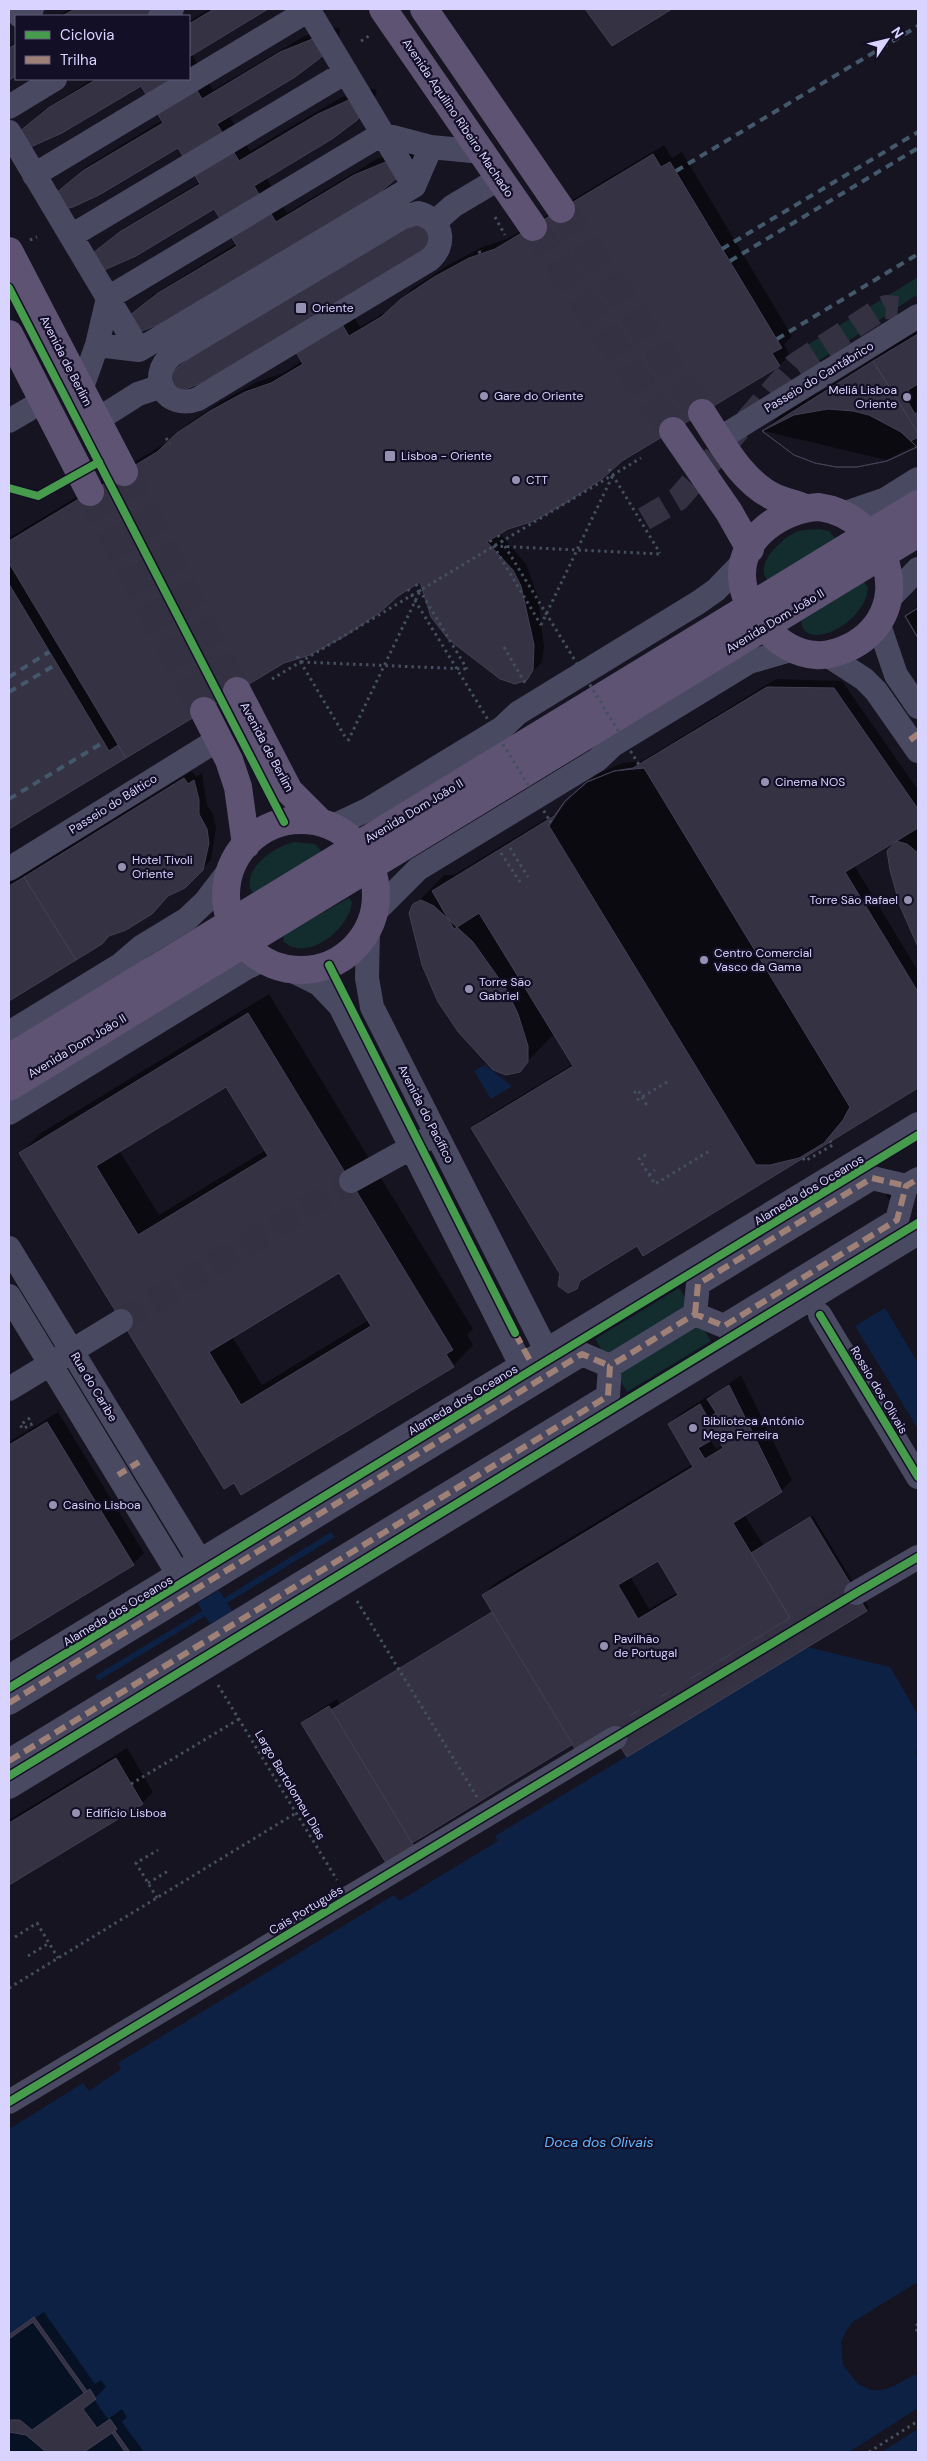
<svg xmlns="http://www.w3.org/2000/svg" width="927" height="2461" font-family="'DM Sans',sans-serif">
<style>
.green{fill:#132c2d}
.water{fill:#0d2144}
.pier{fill:#161421}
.shadow{fill:#0007;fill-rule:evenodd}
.building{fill:#343243;stroke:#433f54;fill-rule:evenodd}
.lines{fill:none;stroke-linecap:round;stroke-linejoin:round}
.minor-tunnel{stroke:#333142;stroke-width:24;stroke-dasharray:24 12;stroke-linecap:butt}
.major-tunnel{stroke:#333142;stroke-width:28;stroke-dasharray:28 14;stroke-linecap:butt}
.path{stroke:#44505f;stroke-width:3;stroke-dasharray:2.5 4;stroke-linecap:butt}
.minor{stroke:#4a4962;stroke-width:24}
.major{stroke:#5e5373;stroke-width:28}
.rail{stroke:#43596b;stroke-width:4;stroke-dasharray:8 6;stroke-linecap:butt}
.path-bridge{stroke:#44505f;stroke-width:3;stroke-dasharray:2.5 4;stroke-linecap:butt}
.quiet{stroke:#9e8076;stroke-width:6;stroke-dasharray:12 6;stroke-linecap:butt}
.cycleway-casing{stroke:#130f26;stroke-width:11}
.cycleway{stroke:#469c4c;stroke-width:8}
.poi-dot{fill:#9591b1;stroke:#130f26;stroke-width:2}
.labels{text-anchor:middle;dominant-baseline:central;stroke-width:4.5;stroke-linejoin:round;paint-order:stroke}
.street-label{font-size:12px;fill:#d9d4ff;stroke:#130f26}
.poi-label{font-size:12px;fill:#d9d4ff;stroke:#130f26;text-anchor:start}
.water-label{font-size:14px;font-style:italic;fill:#62b6ff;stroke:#130f26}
</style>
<rect width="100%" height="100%" fill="#161421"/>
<path class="green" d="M918,277V298L915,296L801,373L791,355Z
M819,529L829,531L836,539L768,581C753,565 781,539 796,532C803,529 811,530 819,529Z
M863,581L868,587C867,623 804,654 801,621Z
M295,842L315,844L322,852L255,893L252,892C240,869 277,845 295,842Z
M349,898L352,902C350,928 308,963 284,942L283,937L286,933Z
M679,1288L691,1306L606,1357L595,1339Z
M700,1322L711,1341L627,1392L616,1373Z"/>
<path class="water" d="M485,1065L512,1086L491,1099L474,1071Z
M885,1308L918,1363V1429L855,1326Z
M331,1532L335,1537L227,1603L232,1611L210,1624L205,1616L98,1681L95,1676L202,1611L198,1603L219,1590L224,1598Z
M807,1647L890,1667L918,1715V1750L915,1752L918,1758V2282L853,2322C837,2342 838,2366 859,2381C863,2384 868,2389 872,2390C888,2392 902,2381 915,2374L918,2379V2408L849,2452H9V2129L83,2083L89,2091L121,2069L118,2063L394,1895L399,1901L498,1841L495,1836Z
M918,2429V2452H881Z"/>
<path class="pier" d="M918,2282V2285L855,2324L844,2342L843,2354L845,2364L851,2372L860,2382L871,2387H887L915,2371L918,2374V2379L915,2374L887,2389L871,2390L858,2384L843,2365L841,2342L846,2331L853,2322Z"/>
<path class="shadow" d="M70,9H165L169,16H58Z
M210,9H266L192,54L213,90L303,37L326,28H338L340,30L339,37L327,48L229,115L250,151L340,98L363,89H375L377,93L369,105L266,177L287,213L377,159L400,151L414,153L412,159L378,192L414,221L437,212L343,298L360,327L394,307L413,288L447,266L482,247L507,239L664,145L672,158L682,152L792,336L784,344L790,355L780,365L499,533L526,564L538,598L544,647L542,662L523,681H508L492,674L449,638L421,580L9,827V538L169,441L189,423L222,401L257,382L283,373L302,361L285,333L179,367L198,350L273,304L127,322L153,295L237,243L215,207L105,244L124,228L200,182L178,146L64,188L87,166L163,120L141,84L16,138L42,111L93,79H189V21Z
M586,9H669L612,45Z
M16,41V74L9,78V47Z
M918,325L916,445L886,460L764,431L788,407L823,390L885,351L899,337Z
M918,605V636L907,617Z
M776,679L842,681L918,790V944L907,922L888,854L896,840L854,865L918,971V1086L643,1254L637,1244L586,1275L576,1288L562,1274L473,1128L481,1120L573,1064L554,1034L519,1070L417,903L444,875H454L559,811L575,793L597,774L623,763L642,761Z
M192,771L196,777L202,773L207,805L213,814L216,827L211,860L185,887L169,894L101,943L9,999V883Z
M269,994L473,1329L467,1335L473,1345L453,1366L234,1482L21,1153L41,1133ZM226,1085L266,1150L159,1215L119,1150ZM339,1271L369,1320L262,1385L232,1336Z
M888,1192L896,1196L889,1200L886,1194Z
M741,1375L792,1480L781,1491L744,1514L764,1546L813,1516L869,1608L611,1729L616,1724L573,1743L421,1837L413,1845L302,1724L310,1716L337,1699L340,1705L493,1611L483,1595L494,1584L693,1464L669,1424L680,1414L711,1394L712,1396ZM717,1435L723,1445L716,1449L710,1439ZM658,1559L678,1592L649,1609L630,1576Z
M58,1412L144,1553L133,1564L9,1640V1442Z
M127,1748L153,1792L142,1803L9,1884V1820Z
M44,2312L95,2384L101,2380L106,2387L94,2399L108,2419L122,2409L127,2417L122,2422L144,2452H9V2335Z"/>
<path class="building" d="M75,9H148L152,16H62Z
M214,9H268L189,57V24Z
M585,9H672L612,46Z
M315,38L324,54L319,59L295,77L217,124L239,161L318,114L351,99L361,116L356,121L332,139L254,186L276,222L354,175L388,161L398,177L379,193L402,231L418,224L441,227L424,249L331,306L349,336L381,317L401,299L434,277L469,258L495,249L653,154L661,167L670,162L782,348L772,353L780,366L622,461L602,479L569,501L534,521L508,529L487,542L513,570L521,586L534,645L533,670L527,680L515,684L500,679L448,639L431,617L420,582L398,596L378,614L345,636L310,655L284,663L126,758L118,745L109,751L9,584V541L157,452L177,433L210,411L245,392L271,383L303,364L285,334L199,384L169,395L172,372L195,354L163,323L139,332L129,316L158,293L237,246L214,209L136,256L102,271L92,254L98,249L121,231L200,184L178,148L99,195L73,207L65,209L56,193L84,170L163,123L141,86L62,133L35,145L29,148L19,132L48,108L97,79L189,77L202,99L280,52Z
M16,44V76L9,80V48Z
M918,334V433L873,361Z
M873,361L918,433V437L911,441L917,447L887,461L857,467H836L815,463L794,455L762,431Z
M918,384V412L915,414L905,397L910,393L908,390Z
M828,409L853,411L869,415L901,432L917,447L887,461L857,467H836L815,463L794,455L762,431L794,415Z
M9,563L126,758L9,829Z
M918,608V638L905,616Z
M918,608V638L905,616Z
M767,687L834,688L918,809V828L845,872L918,992V1088L643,1256L637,1246L580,1281L577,1289L568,1293L558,1286L560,1274L471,1128L573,1066L479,913L454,929L432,891L554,816L565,801L587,782L614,771L633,768Z
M644,768L850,1107L843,1120L824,1143L799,1158L770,1165H756L549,826L565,801L587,782L614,771Z
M184,778L188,784L194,780L199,800V814L207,829L209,843L203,870L185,888L168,896L152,914L126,930L109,936L102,944L76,960L24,877Z
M896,841L907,844L918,853V947L900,906L890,870L887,851Z
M24,877L76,960L9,1001V886Z
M421,900L434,906L473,942L505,987L518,1014L528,1046V1062L520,1072L506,1075L493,1070L459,1033L438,1002L422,965L409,913L413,904Z
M248,1013L453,1350L446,1354L454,1367L241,1495L234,1483L224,1489L19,1153ZM226,1087L268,1156L138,1235L96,1166ZM339,1273L371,1326L241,1405L209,1352Z
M729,1385L782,1492L733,1523L790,1618L575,1749L482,1595L693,1467L668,1424L700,1404L708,1418L716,1413L707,1399ZM717,1437L723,1448L705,1459L698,1448ZM658,1561L678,1595L638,1619L618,1585Z
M47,1422L134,1565L9,1641V1445Z
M810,1517L867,1611L627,1757L609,1729L790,1618L751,1553Z
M492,1612L573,1744L412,1843L331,1710Z
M329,1706L414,1846L386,1863L301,1723Z
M116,1758L143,1804L9,1885V1823Z
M34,2317L87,2391L32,2430L20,2420H9V2335Z
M33,2322L84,2393L90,2389L96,2399L83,2409L97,2428L110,2419L117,2429L112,2433L125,2452H9V2339Z
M115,2431L130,2452H84L112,2433Z
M9,2432L26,2435L46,2452H9Z"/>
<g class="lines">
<path class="minor-tunnel" d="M644,519L678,499L795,365L878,311L886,307L898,308
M121,1321L351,1181
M615,1738L856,1593"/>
<path class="major-tunnel" d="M561,209L702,413
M533,227L673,431
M124,472L237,691
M90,492L204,711"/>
<path class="path" d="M361,41L372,34
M495,217L505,235
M30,240L37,237
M479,251L482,257
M166,438L170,444
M609,469L660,553
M490,540L541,625
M494,546L661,554
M416,584L467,669
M541,625L613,475
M504,647L525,683
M297,656L347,740
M301,662L467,669
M272,679L641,458
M348,741L420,591
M550,821L551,822
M510,848L528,877
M501,853L520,882
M634,1093L638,1090L646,1104L642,1106
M637,1100L669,1081
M646,1155L639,1159L655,1184L711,1150
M803,1158L805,1161L833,1145L830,1141
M649,1175L655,1170
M30,1418L20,1425L23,1429L31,1424L33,1428
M357,1601L477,1797
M218,1685L337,1880
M131,1784L239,1719
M148,1883L170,1870
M157,1898L136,1863L158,1850
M15,1937L37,1923L58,1958
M28,1956L49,1943
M9,1988L296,1813
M918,2324L915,2327L918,2332
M869,2452L918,2421"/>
<path class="minor" d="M308,9L414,186
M20,16L32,9
M160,16L172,9
M9,107L55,79
M9,132L139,350
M34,175L309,10
M418,213C442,219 448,244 429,260L198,399C166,411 146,377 172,355L403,217Z
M435,222L453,206L500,178
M71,236L346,72
M97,345L139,350L414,186L431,147
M81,390L97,345L108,298L382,134L431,147L482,152
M97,420L138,394L162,386
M9,421L43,401
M719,439L918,316
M845,513L886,499L918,479
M887,601L918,569
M878,622L896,675L918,707
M827,655L864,679L876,691L918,751
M333,826L369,809L502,728L518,713L699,602L716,590L744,561
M9,869L219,739
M373,914L418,869L597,760L613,745L749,662L794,649
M368,929L367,978L372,1007L546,1350
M291,970L319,984L340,1006L521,1365
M9,1033L120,965L141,947L187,919L205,902L234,864
M9,1113L246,968L263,960
M351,1181L425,1140
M9,1248L200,1561
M9,1296L178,1574
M695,1314L698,1284L872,1178L906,1186
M820,1315L918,1477
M9,1389L121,1321
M856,1593L918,1557
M9,1677L918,1124
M9,1703L582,1354L610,1366
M9,1761L608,1396L610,1366L695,1314L724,1326L897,1220L906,1186L918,1179
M9,1787L918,1233
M9,2102L615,1738"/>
<path class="major" d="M383,9L533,227
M424,9L561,209
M9,251L124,472
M9,334L90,492
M702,413C722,443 741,482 776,498C785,502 796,504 805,508
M673,431L729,512L750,549
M819,507C888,517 919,609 852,646C842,651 829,656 816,655C779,653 743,612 742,576C741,535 784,509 819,507Z
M237,691L289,791L320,822
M204,711L229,760L238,787L246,845
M226 895a75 75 0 1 1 150 0a75 75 0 1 1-150 0Z
M9,1058L918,504
M9,1087L918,533"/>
<path class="rail" d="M676,171L918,26
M722,249L918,132
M730,261L918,148
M777,339L918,254
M9,677L49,652
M9,692L57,664
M9,799L104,742"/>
<path class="path-bridge" d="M498,535L641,768
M408,589L550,821"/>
<path class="quiet" d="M910,740L918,734
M695,1314L698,1284L872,1178L906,1186
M515,1333L534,1368
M131,1467L139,1462
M118,1475L126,1470
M9,1703L582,1354L610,1366
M9,1761L608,1396L610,1366L695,1314L724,1326L897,1220L906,1186L918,1179"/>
<defs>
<path id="cycleway" d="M9,288L284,822
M9,488L38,496L99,462
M329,965L515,1333
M820,1315L918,1477
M9,1688L918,1135
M9,1776L918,1223
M9,2102L856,1593L918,1557"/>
</defs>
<use href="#cycleway" class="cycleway-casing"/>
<use href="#cycleway" class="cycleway"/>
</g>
<g class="poi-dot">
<rect x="295" y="302" width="12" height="12" rx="2.5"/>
<circle cx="484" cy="396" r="5"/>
<circle cx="907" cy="397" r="5"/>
<rect x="384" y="450" width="12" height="12" rx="2.5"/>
<circle cx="516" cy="480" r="5"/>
<circle cx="765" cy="782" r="5"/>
<circle cx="122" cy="867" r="5"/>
<circle cx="908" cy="900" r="5"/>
<circle cx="704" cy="960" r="5"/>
<circle cx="469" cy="989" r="5"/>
<circle cx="693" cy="1428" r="5"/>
<circle cx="53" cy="1505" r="5"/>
<circle cx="604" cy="1646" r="5"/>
<circle cx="76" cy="1813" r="5"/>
</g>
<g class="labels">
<g class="street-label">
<text transform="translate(458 118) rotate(56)">Avenida Aquilino Ribeiro Machado</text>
<text transform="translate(66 361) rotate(63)">Avenida de Berlim</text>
<text transform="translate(819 377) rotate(-31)">Passeio do Cantábrico</text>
<text transform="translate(775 621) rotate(-31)">Avenida Dom João II</text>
<text transform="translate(267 747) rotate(62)">Avenida de Berlim</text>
<text transform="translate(113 804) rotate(-32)">Passeio do Báltico</text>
<text transform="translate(414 811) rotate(-31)">Avenida Dom João II</text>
<text transform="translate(77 1046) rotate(-31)">Avenida Dom João II</text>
<text transform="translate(426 1114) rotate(63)">Avenida do Pacífico</text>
<text transform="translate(809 1190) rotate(-31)">Alameda dos Oceanos</text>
<text transform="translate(94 1387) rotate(59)">Rua do Caribe</text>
<text transform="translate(879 1390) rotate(59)">Rossio dos Olivais</text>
<text transform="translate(463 1400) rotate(-31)">Alameda dos Oceanos</text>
<text transform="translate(118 1611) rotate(-31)">Alameda dos Oceanos</text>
<text transform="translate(290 1785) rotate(59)">Largo Bartolomeu Dias</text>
<text transform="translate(306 1910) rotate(-31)">Cais Português</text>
</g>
<g class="poi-label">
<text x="312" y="308">Oriente</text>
<text x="897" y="390" text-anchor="end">Meliá Lisboa<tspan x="897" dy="14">Oriente</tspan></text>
<text x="494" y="396">Gare do Oriente</text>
<text x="401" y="456">Lisboa - Oriente</text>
<text x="526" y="480">CTT</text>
<text x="775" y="782">Cinema NOS</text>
<text x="132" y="860">Hotel Tivoli<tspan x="132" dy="14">Oriente</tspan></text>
<text x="898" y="900" text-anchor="end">Torre São Rafael</text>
<text x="714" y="953">Centro Comercial<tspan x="714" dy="14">Vasco da Gama</tspan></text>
<text x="479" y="982">Torre São<tspan x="479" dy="14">Gabriel</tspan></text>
<text x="703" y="1421">Biblioteca António<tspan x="703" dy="14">Mega Ferreira</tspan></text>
<text x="63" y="1505">Casino Lisboa</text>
<text x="614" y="1639">Pavilhão<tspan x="614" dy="14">de Portugal</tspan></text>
<text x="86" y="1813">Edifício Lisboa</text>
</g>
<g class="water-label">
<text x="599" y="2142">Doca dos Olivais</text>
</g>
</g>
<rect width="927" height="2461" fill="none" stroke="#d9d4ff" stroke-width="20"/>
<rect x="15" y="15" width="175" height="65" fill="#130f26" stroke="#625e7d"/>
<rect x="25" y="31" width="25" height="8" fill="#469c4c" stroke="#625e7d"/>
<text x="60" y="40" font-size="15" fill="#d9d4ff">Ciclovia</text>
<rect x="25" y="56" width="25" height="8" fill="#9e8076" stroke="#625e7d"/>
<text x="60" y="65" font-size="15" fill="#d9d4ff">Trilha</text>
<g transform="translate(887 40) rotate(55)" stroke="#130f26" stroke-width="4" paint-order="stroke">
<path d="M0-4L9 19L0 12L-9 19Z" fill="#d9d4ff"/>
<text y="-8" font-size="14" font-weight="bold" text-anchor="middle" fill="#d9d4ff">N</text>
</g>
</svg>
